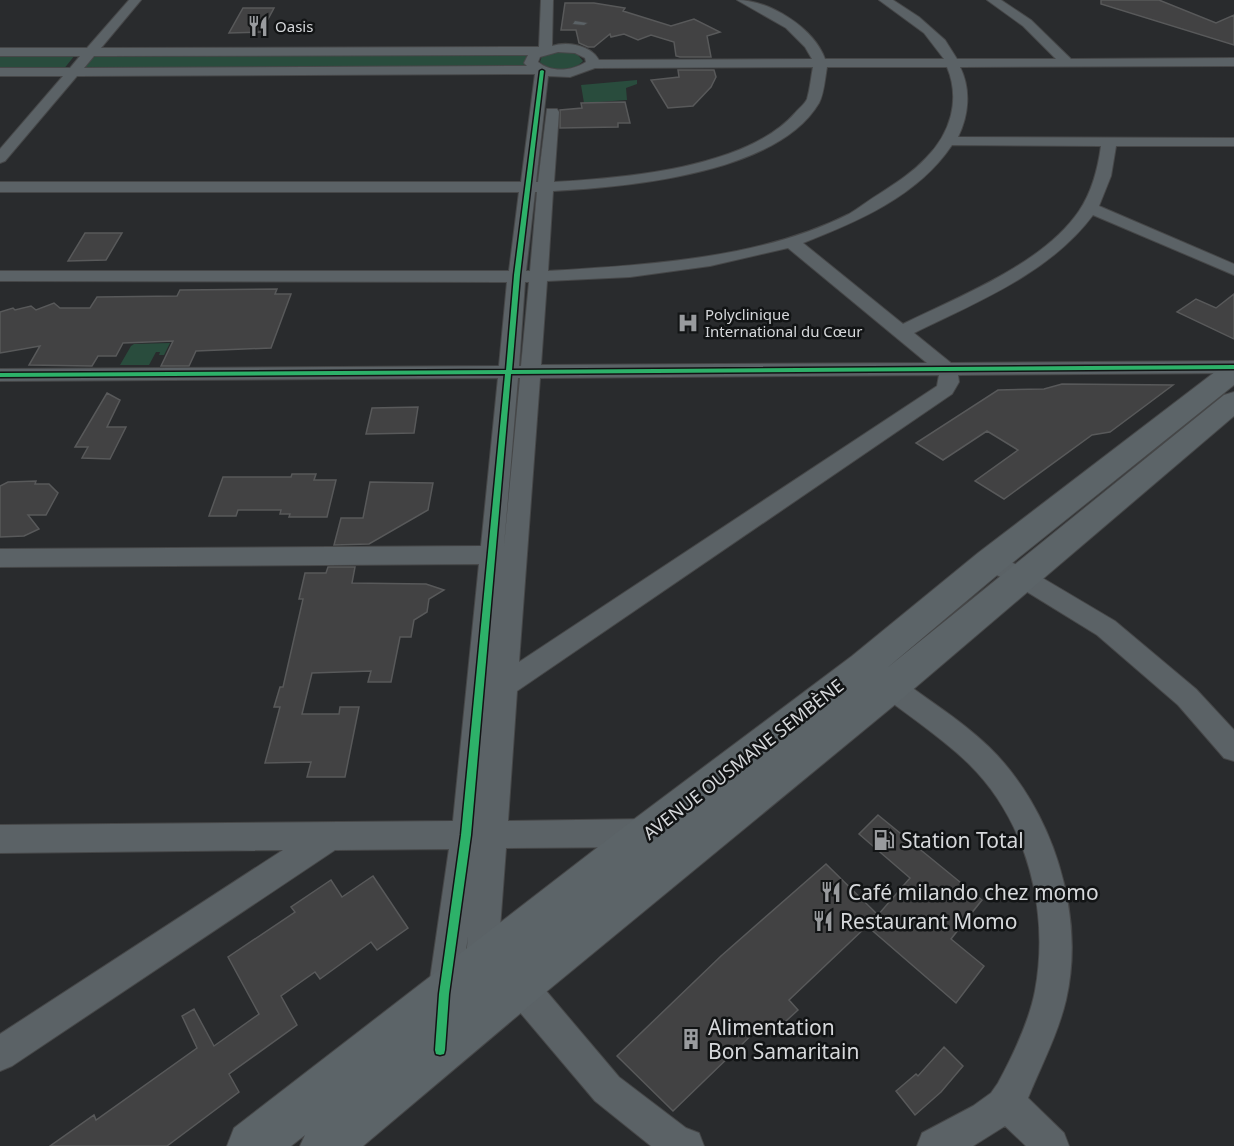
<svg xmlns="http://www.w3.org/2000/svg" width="1234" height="1146" font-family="'Noto Sans',sans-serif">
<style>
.green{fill:#294c3d}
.building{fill:#424243;stroke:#58595a;stroke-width:1.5}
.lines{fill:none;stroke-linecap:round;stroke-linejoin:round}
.lane-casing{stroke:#464748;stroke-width:2}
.street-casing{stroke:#464748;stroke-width:2}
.secondary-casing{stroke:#464748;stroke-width:2}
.lane{fill:#5b6266;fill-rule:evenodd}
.street{fill:#5b6266;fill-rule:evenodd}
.secondary{fill:#5c6468;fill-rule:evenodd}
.cycleway-casing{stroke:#121415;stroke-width:3}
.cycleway{fill:#2db169;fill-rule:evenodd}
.labels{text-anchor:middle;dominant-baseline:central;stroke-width:5;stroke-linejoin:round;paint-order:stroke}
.far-poi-label{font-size:15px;fill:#d6d8db;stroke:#121415;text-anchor:start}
.street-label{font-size:18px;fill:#d6d8db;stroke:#121415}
.near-poi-label{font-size:21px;fill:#d6d8db;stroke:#121415;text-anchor:start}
</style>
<rect width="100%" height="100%" fill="#292b2d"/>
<path class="green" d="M560,51L577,54L583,61C573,72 551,72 540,62L542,56Z
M526,54V69L80,71L94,56Z
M75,55L63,70H0V56Z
M637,80V84L626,88L627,100L584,103L581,85Z
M170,343L164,355H159L160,352H156L149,365H120L131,346L134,344Z"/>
<path class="building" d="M1101,0H1159L1216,23L1234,15V45L1101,4Z
M565,3H594L625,8L623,11L671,26L694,19L720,32L707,36L711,57H680L676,56L674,42L651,35L638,40L624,34L611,37L610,34L594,47H588L579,43L576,30H561Z
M243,8H274L261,32L229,33Z
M678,70H714L716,77L711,87L693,106L668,108L651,80L679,77Z
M625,102L630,123H618V127L560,128V110L582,108L581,103Z
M85,233H122L106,260L68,261Z
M277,289L275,294H291L271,348L196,351L189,366H161L173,341L123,343L116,356H98L92,366L29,365L40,346L0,353V312L13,308L15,310L31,306L36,310L54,303L60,308H90L97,297L177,296L180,290Z
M1234,294V339L1177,312L1196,299L1216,308Z
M1062,384L1173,385L1110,432L1092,435L1004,499L975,481L1018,450L987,431L943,460L916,443L998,390L1044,389Z
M107,393L120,400L107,427H126L110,459L82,458L88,447H75Z
M418,407L414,433L366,434L372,408Z
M292,474H316L314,480H336L327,517H289L290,514H280L281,510H238L236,516H209L223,477H291Z
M36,481L35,484H49L58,493L46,515H28L39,529L24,536L0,537V486L8,482Z
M370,482L433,483L428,510L369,544L334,545L341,518H363Z
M328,567H355L352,583L426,584L444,590L429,599L427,612L414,620L411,637H400L391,682H368L371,671L312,673L302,714H339L340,707H359L345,777H307L311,762L265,763L280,707H274L280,687H283L303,599H299L305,573H326Z
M878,815L982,900L951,939L984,966L956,1003L867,926L789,1000L798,1010L774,1032L765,1022L673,1111L617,1056L721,956L826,864L878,915L910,878L859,834Z
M373,876L408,928L377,950L371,942L320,979L315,972L281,996L297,1025L229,1074L239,1092L167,1146H50L94,1115L96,1120L197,1048L182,1016L194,1009L214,1046L259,1014L228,957L295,912L291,907L331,880L342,897Z
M944,1047L963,1066L941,1092L915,1115L896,1091L916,1074L918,1076Z"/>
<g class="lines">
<defs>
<path id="lane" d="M575,21L587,23L584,25L573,24Z"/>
<path id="street" d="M129,0H141L101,48L539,47L541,0H553L552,46C567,41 591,45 599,60L812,59L805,47L786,28L737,0C769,0 814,28 825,59H944L924,33L879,0H893L919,17L945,40L957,59H1056L1023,26L987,0H1001L1031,20L1071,59L1234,58V66L960,67C971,89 969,115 958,137L1234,138V146H1116L1111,176L1099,206L1234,264V275L1093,215C1050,273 977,302 914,333L951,363L1234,361V373L958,375L959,382L952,394L517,691L508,821L647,819L657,823L662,833L657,843L647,847L506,848L497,968L492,979L481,984L470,979L465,968L468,936L460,993L456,1005L444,1009L432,1005L428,993L449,849L335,850L12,1066L0,1071V1034L283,850L0,853V825L453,821L479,564L0,567V549L481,546L498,378L0,381V369L499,366L507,282L0,281V271H509L519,192H0V182H521L535,74L77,76L5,161L0,163V149L63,76H0V68H70L80,56H0V48H87ZM558,52L575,53L585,58L586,62C571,71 552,73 538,62L540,57ZM528,55L524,63L527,66L84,68L94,56ZM813,67C811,77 810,89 807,99C805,104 799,108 795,113C747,168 624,178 554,182L559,112L557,109H547L538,182H536L548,76L570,77L595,68ZM827,67H947C961,100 950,134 926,158C912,173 896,183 879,194C869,200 859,208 849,214C760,259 646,265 548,271L553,191C628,187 777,174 819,103C824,94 825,78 827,67ZM952,145L1101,146C1098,168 1092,192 1079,211C1043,264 960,296 903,324L803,243C857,222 918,196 952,145ZM535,192H537L530,271H526ZM788,248L927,363L541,365L547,281L630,277L710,266ZM525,282H529L521,366H519ZM939,375L937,386L519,662L540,378ZM518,378H520L504,546Z
M990,553L1029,570L1115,621L1196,689L1234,730V761L1224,758L1178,705L1097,635L1011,582L982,568L978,562L982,556Z
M878,666L887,669C921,696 958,717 989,747C1052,808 1086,913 1066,1000C1058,1034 1041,1066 1028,1098L1064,1133L1069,1146H1026L1005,1126L973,1146H917L922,1133L973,1106L991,1093L998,1083C1013,1055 1029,1022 1035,991C1050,911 1027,821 969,764C938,734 901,711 869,685L865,677L869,669Z
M515,960L527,964L531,973L619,1077L686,1128L699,1133L704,1146H651L595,1101L507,997L499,976L503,964Z"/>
<path id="secondary" d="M1234,363V385L1002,571L887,668L1224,395L1234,392V416L903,698L535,1001L363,1146H300L305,1135L291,1146H227L234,1128L633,820L852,656L978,553L1224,365Z"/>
</defs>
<use href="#lane" class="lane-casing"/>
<use href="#street" class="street-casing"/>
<use href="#secondary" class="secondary-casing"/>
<use href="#lane" class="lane"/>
<use href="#street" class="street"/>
<use href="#secondary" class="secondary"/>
<defs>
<path id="cycleway" d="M542,70L544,71L520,275L512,370L1234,365V369L511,374L471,835L449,994L445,1050L444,1054L440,1055L436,1054L435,1050L439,994L461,835L505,374L0,377V373L506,370L514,275L540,71Z"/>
</defs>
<use href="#cycleway" class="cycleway-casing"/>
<use href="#cycleway" class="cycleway"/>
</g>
<defs>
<symbol id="restaurant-bare" viewBox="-9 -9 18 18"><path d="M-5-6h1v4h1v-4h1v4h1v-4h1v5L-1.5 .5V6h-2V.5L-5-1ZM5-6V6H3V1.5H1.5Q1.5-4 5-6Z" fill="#999b9e" stroke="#121415" stroke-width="2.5" paint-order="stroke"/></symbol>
<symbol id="hospital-bare" viewBox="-9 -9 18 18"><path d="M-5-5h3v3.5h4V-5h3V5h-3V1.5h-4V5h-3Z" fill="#999b9e" stroke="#121415" stroke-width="2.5" paint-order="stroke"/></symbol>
<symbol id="fuel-bare" viewBox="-9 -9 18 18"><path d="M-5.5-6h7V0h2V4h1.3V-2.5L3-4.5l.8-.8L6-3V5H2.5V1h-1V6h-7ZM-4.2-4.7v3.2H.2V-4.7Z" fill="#999b9e" stroke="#121415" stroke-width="2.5" paint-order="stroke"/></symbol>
<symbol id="building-bare" viewBox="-9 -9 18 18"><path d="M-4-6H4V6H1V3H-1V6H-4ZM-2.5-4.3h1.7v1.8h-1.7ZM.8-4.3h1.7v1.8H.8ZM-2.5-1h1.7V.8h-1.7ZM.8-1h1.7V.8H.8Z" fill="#999b9e" stroke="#121415" stroke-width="2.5" paint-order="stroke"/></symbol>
</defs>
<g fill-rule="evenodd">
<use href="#restaurant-bare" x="243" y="11" width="30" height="30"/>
<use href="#hospital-bare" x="673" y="308" width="30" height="30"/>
<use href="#fuel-bare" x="869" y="825" width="30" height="30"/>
<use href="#restaurant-bare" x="816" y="877" width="30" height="30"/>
<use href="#restaurant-bare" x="808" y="906" width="30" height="30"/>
<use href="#building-bare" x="676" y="1024" width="30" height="30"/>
</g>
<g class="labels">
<g class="far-poi-label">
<text x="275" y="26">Oasis</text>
<text x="705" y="314">Polyclinique<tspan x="705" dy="17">International du Cœur</tspan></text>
</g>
<g class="street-label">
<text transform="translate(743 759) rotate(-38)">AVENUE OUSMANE SEMBÈNE</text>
</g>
<g class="near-poi-label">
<text x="901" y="840">Station Total</text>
<text x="848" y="892">Café milando chez momo</text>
<text x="840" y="921">Restaurant Momo</text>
<text x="708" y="1027">Alimentation<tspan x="708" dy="24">Bon Samaritain</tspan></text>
</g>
</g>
</svg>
